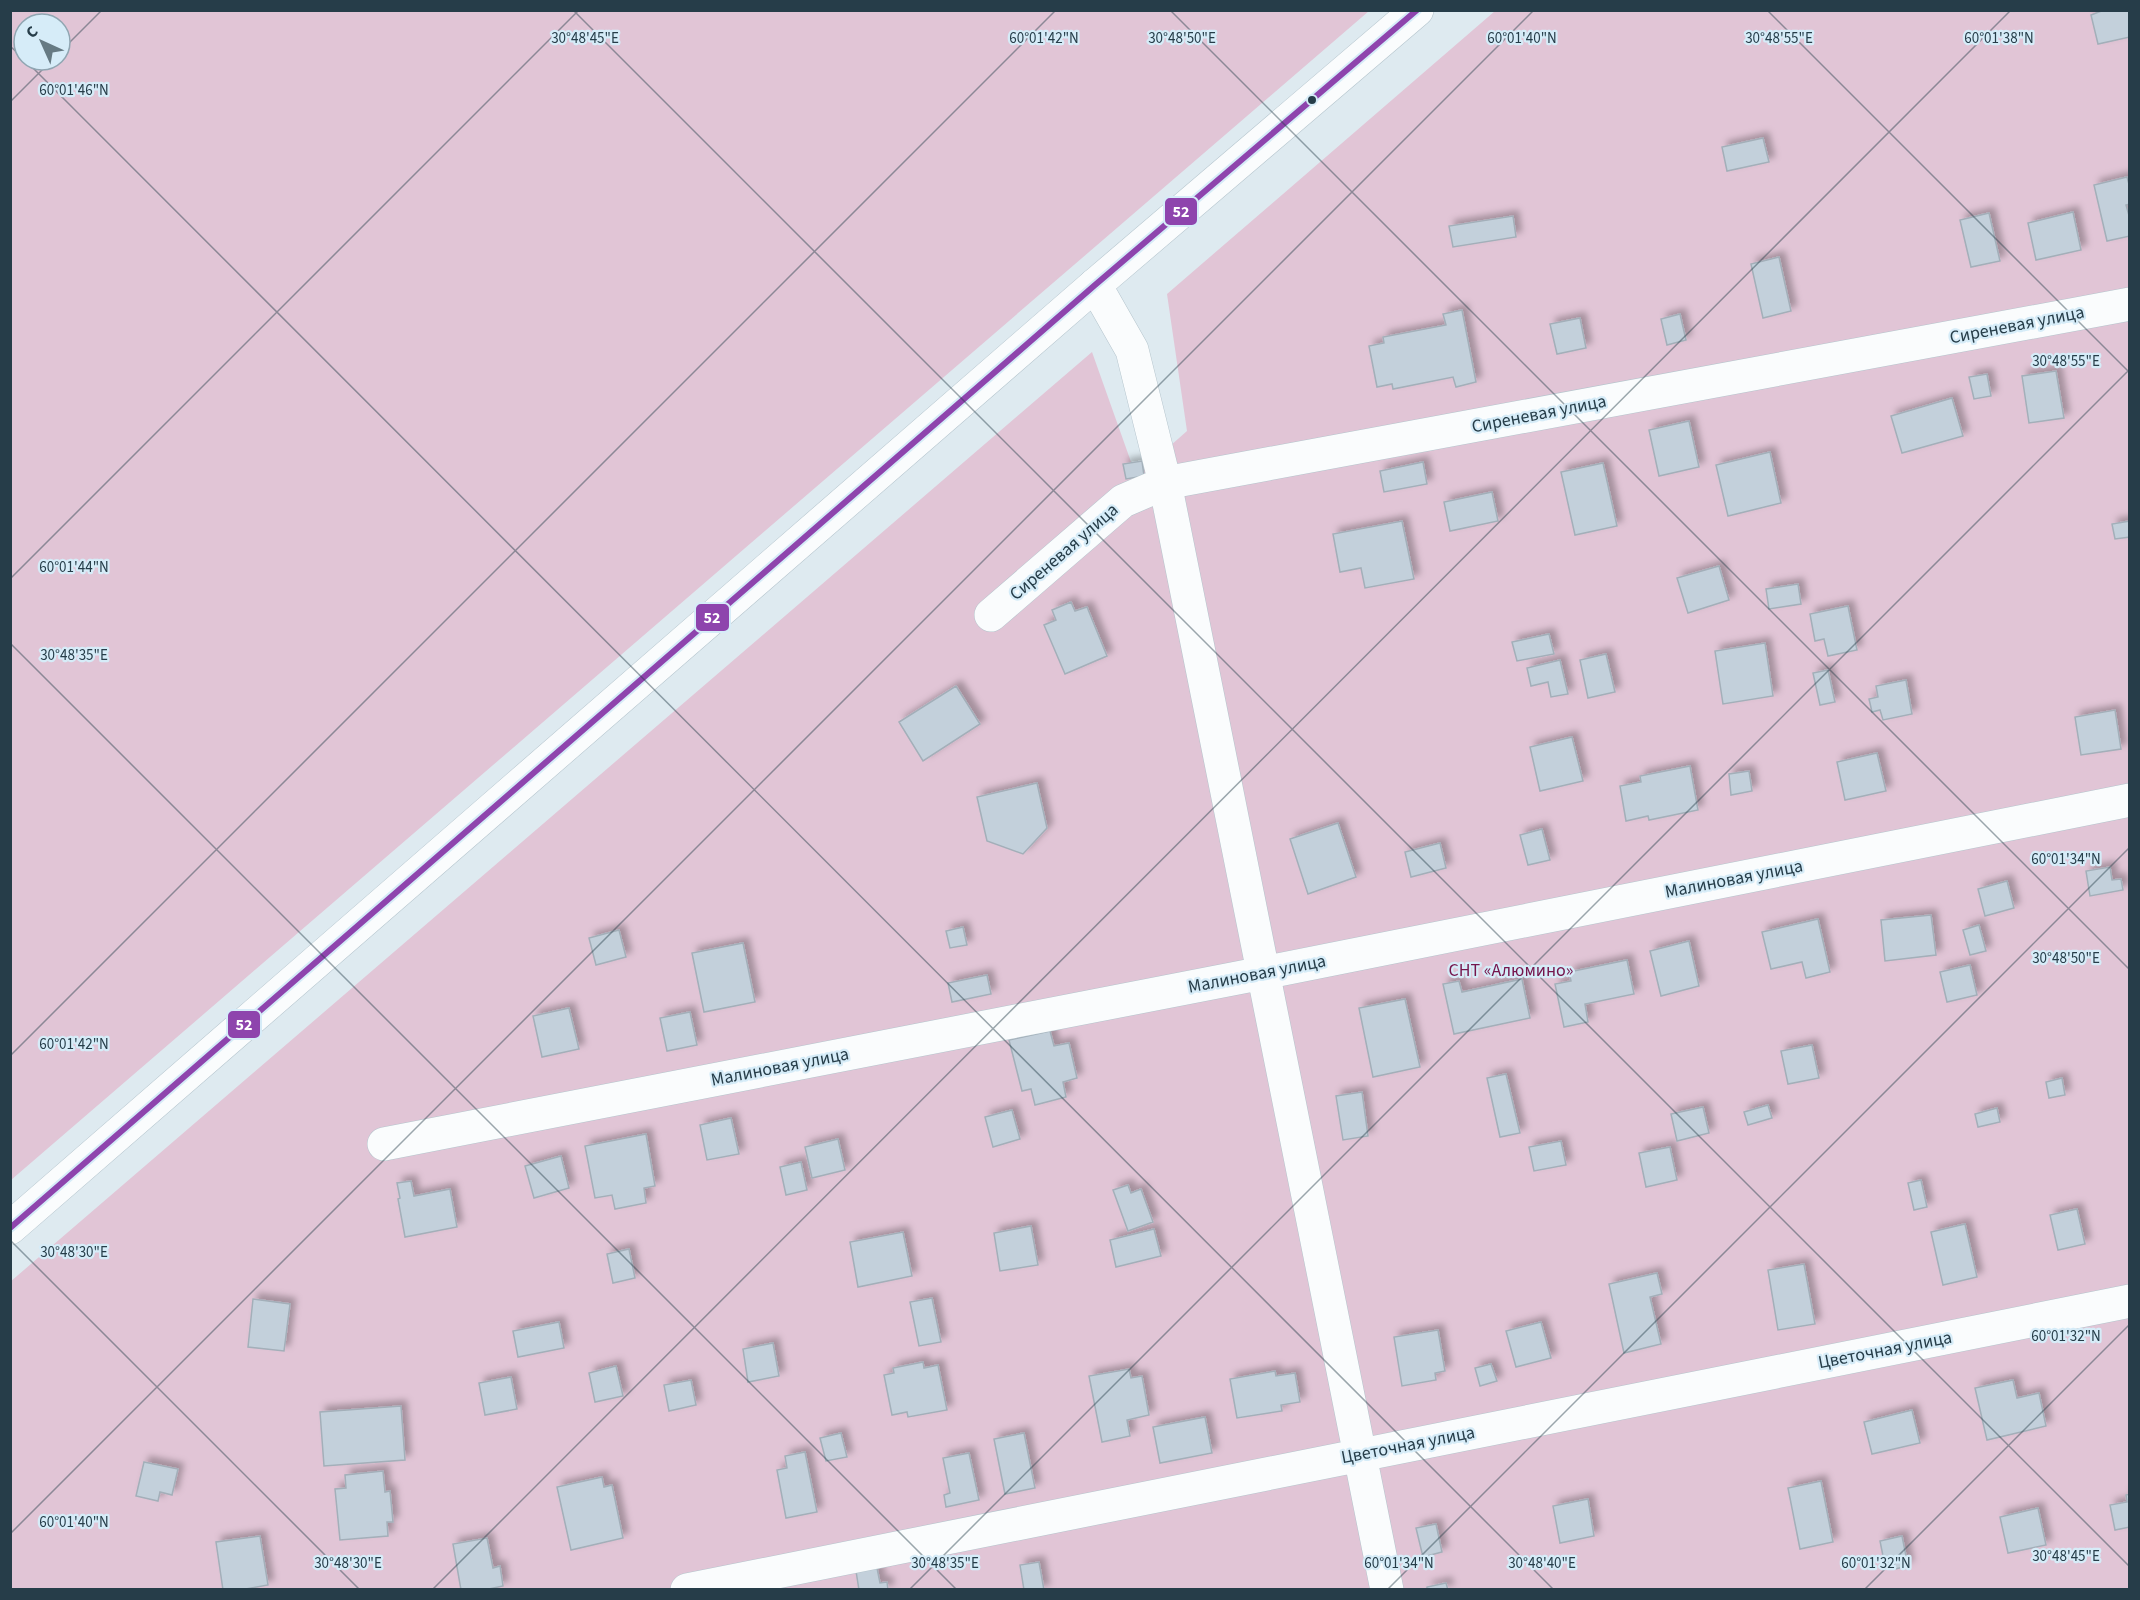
<svg xmlns="http://www.w3.org/2000/svg" width="2140" height="1600" font-family="'Source Sans 3',sans-serif">
<style>
.green{fill:#e1c5d6;fill-rule:evenodd}
.building{fill:#c3d0db;stroke:#a3afb9;stroke-width:1.5;filter:url(#shadow)}
.lines{fill:none;stroke-linecap:round;stroke-linejoin:round}
.street-casing{stroke:#b4c4cc;stroke-width:34}
.secondary-casing{stroke:#b4c4cc;stroke-width:34}
.street{stroke:#fafcfd;stroke-width:33}
.secondary{stroke:#fafcfd;stroke-width:33}
.bus-1-casing{stroke:#d6ecf8;stroke-width:10}
.bus-1{stroke:#8e44ad;stroke-width:6}
.ticks{fill:none;stroke:#263d49;stroke-width:1.5;stroke-opacity:0.45}
.bus-dot{fill:#263d49;stroke:#d6ecf8;stroke-width:2}
.labels{text-anchor:middle;dominant-baseline:central;stroke-width:4.5;stroke-linejoin:round;paint-order:stroke}
.street-label{font-size:18px;fill:#263d49;stroke:#d6ecf8}
.park-label{font-size:18px;fill:#75154c;stroke:#d6ecf8}
.ticks-label{font-size:15px;text-anchor:middle;fill:#263d49;stroke:#d6ecf8;stroke-width:4.5;stroke-linejoin:round;paint-order:stroke}
.line-badge{stroke:#d6ecf8;stroke-width:2}
.badge-label{font-size:16px;text-anchor:middle;font-weight:bold;fill:#fff}
</style>
<defs>
<filter id="shadow"><feDropShadow dx="5.5" dy="-5.5" stdDeviation="3" flood-color="#0004"/></filter>
</defs>
<rect width="100%" height="100%" fill="#deeaf0"/>
<path class="green" d="M11,10H1369V11L11,1180ZM24,24H60V60H24Z
M1495,11H2129V1589H11L10,1282L1092,352L1136,476L1187,431L1167,294Z"/>
<path class="building" d="M2104,10H2130V37L2098,44L2091,15Z
M1763,138L1769,162L1727,171L1722,147Z
M2127,177L2130,188V204L2126,205L2130,219V236L2107,241L2094,185Z
M2073,212L2081,250L2036,260L2028,223Z
M1989,213L2000,261L1971,267L1960,220Z
M1513,216L1516,237L1453,247L1449,226Z
M1779,257L1791,311L1763,318L1751,264Z
M1462,310L1476,382L1456,387L1453,377L1393,389L1392,384L1377,387L1369,346L1384,343L1383,337L1446,325L1443,314Z
M1680,314L1686,340L1667,345L1661,319Z
M1580,318L1586,348L1557,354L1550,324Z
M2056,371L2064,418L2029,423L2022,376Z
M1987,374L1991,396L1974,399L1969,377Z
M1952,398L1963,436L1902,453L1891,416Z
M1689,421L1699,467L1659,476L1649,430Z
M1770,452L1781,503L1728,516L1716,465Z
M1142,461L1144,476L1126,479L1123,464Z
M1423,462L1427,484L1384,492L1380,471Z
M1603,463L1617,526L1575,535L1561,472Z
M1492,492L1498,521L1450,531L1444,502Z
M1402,521L1414,579L1365,588L1361,568L1340,572L1333,534Z
M2130,521V537L2115,539L2112,524Z
M1719,566L1729,600L1688,613L1677,578Z
M1798,584L1801,604L1769,609L1766,589Z
M1071,602L1075,611L1087,607L1107,656L1065,674L1044,625L1056,620L1052,610Z
M1848,606L1857,650L1828,656L1824,639L1815,641L1810,614Z
M1549,634L1554,654L1517,661L1512,642Z
M1765,643L1773,696L1723,704L1715,651Z
M1606,654L1615,692L1588,698L1580,660Z
M1560,660L1568,694L1551,697L1548,682L1531,686L1527,668Z
M1828,670L1835,702L1820,705L1813,673Z
M1906,680L1912,714L1883,720L1880,710L1872,712L1869,699L1878,697L1876,686Z
M956,686L980,724L923,761L899,722Z
M2115,710L2121,749L2081,755L2075,717Z
M1572,737L1583,781L1540,791L1530,747Z
M1877,753L1886,791L1845,800L1837,762Z
M1690,766L1698,810L1649,820L1648,816L1626,821L1620,786L1641,782L1640,776Z
M1749,771L1752,791L1731,795L1729,774Z
M1037,783L1047,828L1023,854L987,841L977,797Z
M1338,823L1356,877L1308,894L1290,839Z
M1542,829L1550,860L1528,865L1520,835Z
M1440,843L1446,868L1411,877L1405,852Z
M2110,867L2112,880L2121,879L2123,890L2090,896L2086,871Z
M2007,881L2014,908L1985,916L1978,889Z
M1931,915L1936,955L1885,961L1881,920Z
M1818,919L1830,972L1806,978L1802,962L1771,969L1762,932Z
M1979,925L1986,951L1970,955L1963,930Z
M963,927L967,945L950,948L946,931Z
M619,930L626,957L596,965L589,938Z
M1689,941L1699,986L1661,996L1650,951Z
M743,943L755,1002L704,1012L692,953Z
M1627,960L1634,994L1585,1004L1588,1022L1564,1027L1555,984L1571,981L1569,972Z
M1970,965L1977,995L1947,1002L1940,972Z
M987,975L991,994L952,1002L948,983Z
M1522,979L1530,1018L1454,1034L1443,984L1459,981L1462,992Z
M1405,999L1420,1067L1373,1077L1359,1008Z
M569,1008L579,1049L542,1057L533,1016Z
M690,1012L697,1045L667,1051L660,1018Z
M1050,1031L1054,1046L1069,1043L1077,1078L1063,1082L1066,1097L1035,1105L1031,1089L1022,1091L1009,1040Z
M1812,1045L1819,1078L1788,1084L1781,1051Z
M1506,1074L1520,1133L1500,1137L1487,1078Z
M2062,1078L2065,1095L2049,1098L2046,1082Z
M1362,1092L1368,1136L1343,1140L1336,1096Z
M1768,1105L1772,1118L1748,1125L1744,1112Z
M1703,1107L1709,1133L1677,1141L1671,1114Z
M1997,1108L2000,1122L1978,1127L1975,1114Z
M1012,1110L1020,1139L993,1147L985,1117Z
M731,1118L739,1154L707,1160L700,1125Z
M646,1134L655,1186L644,1188L646,1203L615,1209L612,1195L595,1198L585,1146Z
M838,1139L845,1170L812,1178L805,1147Z
M1561,1141L1566,1165L1534,1171L1529,1147Z
M1670,1147L1677,1180L1646,1187L1639,1153Z
M561,1156L569,1188L534,1198L525,1166Z
M801,1162L807,1190L786,1195L780,1167Z
M1921,1180L1927,1207L1914,1210L1908,1183Z
M411,1181L414,1196L450,1189L457,1227L405,1237L398,1199L400,1198L397,1183Z
M1128,1185L1131,1193L1141,1189L1153,1222L1128,1231L1113,1190Z
M2077,1209L2085,1244L2058,1250L2050,1215Z
M1965,1224L1977,1277L1943,1285L1931,1232Z
M1031,1226L1038,1265L1000,1271L994,1233Z
M1154,1229L1161,1256L1116,1267L1110,1240Z
M903,1232L912,1276L858,1287L850,1242Z
M629,1249L635,1278L613,1283L607,1254Z
M1804,1264L1815,1324L1778,1330L1768,1270Z
M1657,1273L1662,1294L1650,1297L1661,1344L1624,1353L1609,1284Z
M932,1298L941,1342L919,1346L910,1302Z
M253,1299L290,1304L284,1351L248,1347Z
M559,1322L564,1348L518,1357L513,1331Z
M1541,1322L1551,1358L1516,1367L1506,1331Z
M1438,1330L1445,1371L1435,1373L1436,1380L1402,1386L1394,1337Z
M773,1343L779,1376L748,1382L743,1349Z
M923,1362L924,1368L938,1365L947,1410L908,1417L907,1412L892,1415L884,1375L894,1373L893,1368Z
M1491,1364L1497,1381L1480,1386L1475,1368Z
M616,1366L623,1396L595,1402L589,1373Z
M1129,1369L1131,1378L1142,1376L1149,1415L1127,1420L1130,1436L1102,1442L1089,1376Z
M1275,1371L1276,1376L1295,1373L1300,1402L1281,1405L1282,1411L1237,1418L1230,1379Z
M511,1377L517,1409L485,1415L479,1383Z
M691,1380L696,1405L669,1411L664,1385Z
M2013,1380L2017,1398L2039,1393L2046,1426L1987,1440L1975,1388Z
M401,1406L405,1460L324,1466L320,1412Z
M1912,1410L1920,1443L1872,1454L1864,1422Z
M1205,1417L1212,1453L1160,1463L1153,1427Z
M841,1433L847,1457L826,1461L820,1438Z
M1024,1433L1035,1488L1005,1494L994,1439Z
M805,1452L817,1512L786,1518L777,1470L787,1468L785,1456Z
M969,1453L979,1500L946,1507L944,1495L950,1493L943,1458Z
M144,1462L178,1469L172,1495L160,1492L158,1501L136,1496Z
M383,1471L385,1492L390,1491L393,1522H387L388,1536L340,1540L335,1489L346,1488L345,1475Z
M602,1477L604,1487L612,1485L623,1538L571,1550L557,1487Z
M1821,1481L1833,1542L1800,1549L1788,1488Z
M2130,1494V1527L2115,1530L2110,1505L2127,1502L2126,1495Z
M1588,1499L1594,1536L1560,1543L1553,1506Z
M2038,1508L2046,1545L2008,1553L2000,1517Z
M1436,1524L1442,1552L1423,1557L1416,1528Z
M260,1536L268,1585L240,1590H223L216,1542Z
M1902,1536L1908,1566L1895,1569L1894,1564L1885,1566L1880,1541Z
M487,1538L493,1568L500,1566L503,1586L484,1590H461L453,1544Z
M1039,1562L1044,1590H1024L1020,1565Z
M877,1568L880,1583L887,1582L888,1590H859L856,1571Z
M1446,1583L1448,1590H1427V1587Z"/>
<g class="lines">
<defs>
<path id="street" d="M1095,285L1132,350L1165,483L1387,1590
M991,615L1123,501L1165,483L2130,304
M384,1144L1263,973L2130,800
M687,1590L2130,1301"/>
<path id="secondary" d="M10,1228L1095,285L1417,10"/>
</defs>
<use href="#street" class="street-casing"/>
<use href="#secondary" class="secondary-casing"/>
<use href="#street" class="street"/>
<use href="#secondary" class="secondary"/>
<defs>
<path id="bus-1" d="M10,1228L1095,285L1417,10"/>
</defs>
<use href="#bus-1" class="bus-1-casing"/>
<use href="#bus-1" class="bus-1"/>
</g>
<path class="ticks" d="M573,10L2130,1567M1170,10L2130,970M1767,10L2130,373M10,46L24,59M60,52L102,10M25,60L1554,1590M10,102L52,60M10,579L579,10M10,643L957,1590M10,1056L1056,10M10,1240L360,1590M10,1534L1534,10M432,1590L2011,10M909,1590L2130,369M1387,1590L2130,847M1864,1590L2130,1324"/>
<circle class="bus-dot" cx="1312" cy="100" r="5"/>
<g class="labels">
<g class="street-label">
<text transform="translate(2017 325) rotate(-11)">Сиреневая улица</text>
<text transform="translate(1539 414) rotate(-11)">Сиреневая улица</text>
<text transform="translate(1064 552) rotate(-41)">Сиреневая улица</text>
<text transform="translate(1734 879) rotate(-11)">Малиновая улица</text>
<text transform="translate(1257 974) rotate(-11)">Малиновая улица</text>
<text transform="translate(780 1067) rotate(-11)">Малиновая улица</text>
<text transform="translate(1885 1350) rotate(-11)">Цветочная улица</text>
<text transform="translate(1408 1445) rotate(-11)">Цветочная улица</text>
</g>
<g class="park-label">
<text x="1511" y="970">СНТ «Алюмино»</text>
</g>
</g>
<g class="ticks-label">
<text x="585" y="43">30°48'45"E</text>
<text x="1044" y="43">60°01'42"N</text>
<text x="1182" y="43">30°48'50"E</text>
<text x="1522" y="43">60°01'40"N</text>
<text x="1779" y="43">30°48'55"E</text>
<text x="1999" y="43">60°01'38"N</text>
<text x="74" y="95">60°01'46"N</text>
<text x="2066" y="366">30°48'55"E</text>
<text x="74" y="572">60°01'44"N</text>
<text x="74" y="660">30°48'35"E</text>
<text x="2066" y="864">60°01'34"N</text>
<text x="2066" y="963">30°48'50"E</text>
<text x="74" y="1049">60°01'42"N</text>
<text x="74" y="1257">30°48'30"E</text>
<text x="2066" y="1341">60°01'32"N</text>
<text x="74" y="1527">60°01'40"N</text>
<text x="2066" y="1561">30°48'45"E</text>
<text x="348" y="1568">30°48'30"E</text>
<text x="945" y="1568">30°48'35"E</text>
<text x="1399" y="1568">60°01'34"N</text>
<text x="1542" y="1568">30°48'40"E</text>
<text x="1876" y="1568">60°01'32"N</text>
</g>
<g class="line-badge">
<rect x="1164" y="197" width="34" height="29" rx="6" fill="#8e44ad"/>
<rect x="695" y="603" width="35" height="29" rx="6" fill="#8e44ad"/>
<rect x="227" y="1010" width="34" height="29" rx="6" fill="#8e44ad"/>
</g>
<g class="badge-label">
<text x="1181" y="217">52</text>
<text x="712" y="623">52</text>
<text x="244" y="1030">52</text>
</g>
<rect width="2140" height="1600" fill="none" stroke="#263d49" stroke-width="24"/>
<g transform="translate(42 42) rotate(315)"><circle r="28" fill="#d6ecf8" stroke="#90a6b2" stroke-width="1.5"/>
<path d="M0-4.5L10 22L0 15L-10 22Z" fill="#667a83"/>
<text y="-9" font-size="16" font-weight="bold" text-anchor="middle" fill="#263d49">С</text>
</g>
</svg>
